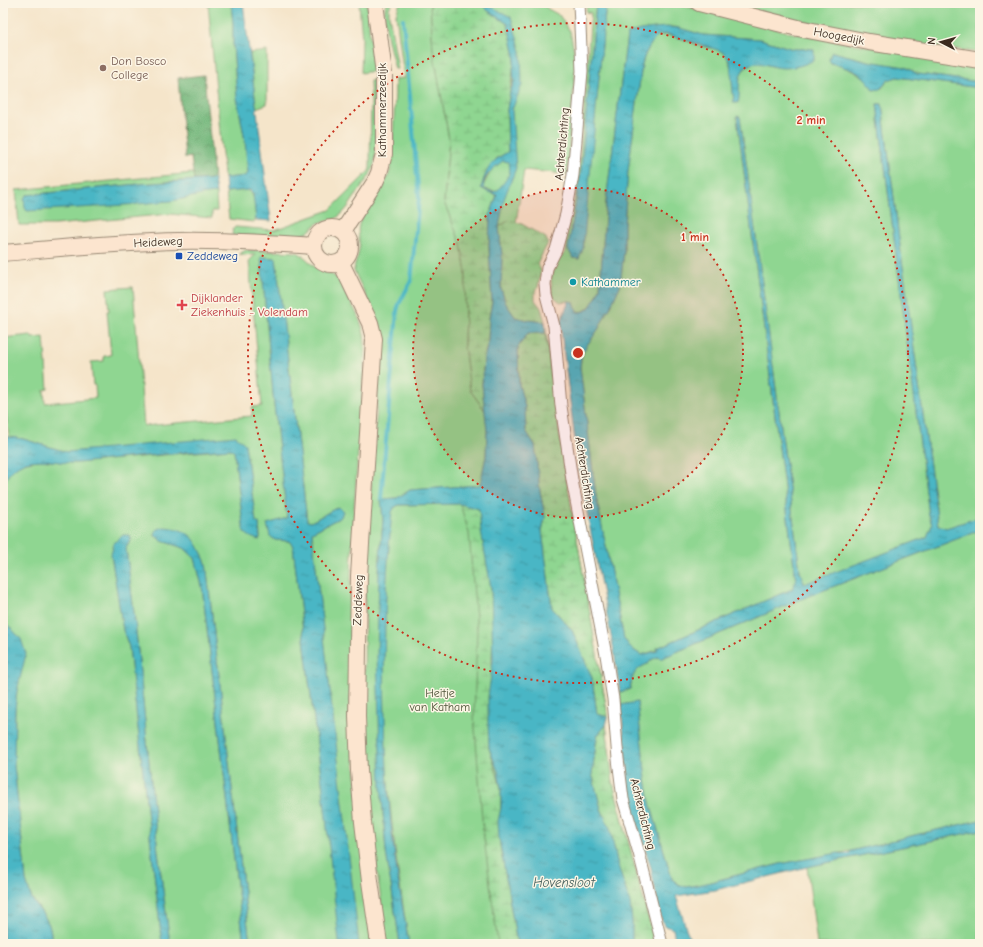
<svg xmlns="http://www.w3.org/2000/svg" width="983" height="947" font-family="'Comic Neue',sans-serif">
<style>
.green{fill:#8fd691;stroke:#658058}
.forest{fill:url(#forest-crowns);stroke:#57704c}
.wetland{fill:url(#wetland-marsh);stroke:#658058}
.water{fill:url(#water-ripples);stroke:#427072;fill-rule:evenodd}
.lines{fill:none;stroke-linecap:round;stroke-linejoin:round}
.stream{stroke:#49b6c5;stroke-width:4}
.street-casing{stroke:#988874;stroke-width:13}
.secondary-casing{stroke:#988874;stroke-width:18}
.street{stroke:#fff;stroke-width:11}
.secondary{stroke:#fce5cf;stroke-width:16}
.ring{fill:none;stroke:#c8321e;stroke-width:2;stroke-dasharray:2 4}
.education-dot{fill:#8d6e63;stroke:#fcf5e5;stroke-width:1.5}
.transit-dot{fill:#1a4fb4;stroke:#fcf5e5;stroke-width:1.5}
.culture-dot{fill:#0f9aa8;stroke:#fcf5e5;stroke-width:1.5}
.health-dot{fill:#e0444e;stroke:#fcf5e5;stroke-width:1.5}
.labels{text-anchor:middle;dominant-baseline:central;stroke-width:3;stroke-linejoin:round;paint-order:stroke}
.street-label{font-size:12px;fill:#3b2a1e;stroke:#fcf5e5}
.education-label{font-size:12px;fill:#785e54;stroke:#fcf5e5;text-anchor:start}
.transit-label{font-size:12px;fill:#164399;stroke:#fcf5e5;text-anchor:start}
.culture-label{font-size:12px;fill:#0d838f;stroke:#fcf5e5;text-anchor:start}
.health-label{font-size:12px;fill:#be3a42;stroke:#fcf5e5;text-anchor:start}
.park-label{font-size:12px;fill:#50553b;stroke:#fcf5e5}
.water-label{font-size:13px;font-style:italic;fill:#405b58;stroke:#fcf5e5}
.centre{fill:#c8321e;stroke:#fcf5e5;stroke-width:2}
.ring-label{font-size:12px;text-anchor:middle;font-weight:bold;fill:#c8321e;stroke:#fcf5e5;stroke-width:3;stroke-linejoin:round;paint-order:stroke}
</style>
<defs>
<pattern id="forest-crowns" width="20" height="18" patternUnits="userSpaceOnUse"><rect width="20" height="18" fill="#73b77b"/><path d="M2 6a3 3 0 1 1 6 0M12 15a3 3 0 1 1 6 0" fill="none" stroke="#609564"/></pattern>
<pattern id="wetland-marsh" width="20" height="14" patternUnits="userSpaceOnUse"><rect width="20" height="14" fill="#8fd691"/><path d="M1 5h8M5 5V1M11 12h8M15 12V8" fill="none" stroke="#7cb87d"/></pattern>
<pattern id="water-ripples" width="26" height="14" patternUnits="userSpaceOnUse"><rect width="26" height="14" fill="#49b6c5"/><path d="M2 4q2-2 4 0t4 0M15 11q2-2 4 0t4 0" fill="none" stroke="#3e949f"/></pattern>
</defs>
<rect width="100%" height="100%" fill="#fcf5e5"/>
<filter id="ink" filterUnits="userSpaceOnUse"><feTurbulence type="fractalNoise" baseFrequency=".025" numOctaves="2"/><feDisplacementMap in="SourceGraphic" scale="8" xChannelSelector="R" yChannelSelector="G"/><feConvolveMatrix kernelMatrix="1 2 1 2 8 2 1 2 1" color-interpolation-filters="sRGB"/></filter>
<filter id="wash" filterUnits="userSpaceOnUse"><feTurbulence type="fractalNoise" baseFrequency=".012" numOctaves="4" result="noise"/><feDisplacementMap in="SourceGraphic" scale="16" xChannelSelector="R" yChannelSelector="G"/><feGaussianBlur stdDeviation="0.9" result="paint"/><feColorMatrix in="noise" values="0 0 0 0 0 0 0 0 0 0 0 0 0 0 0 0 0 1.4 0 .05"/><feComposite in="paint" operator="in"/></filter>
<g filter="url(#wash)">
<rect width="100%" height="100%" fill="#f5e5ca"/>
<path class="green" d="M208,3H231L233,23V45L237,98L245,141L248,173L246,176L225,178L224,175Z
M359,3H367L373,71L361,73L362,39Z
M386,3H392L389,8V15L398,69H395C391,52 381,19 386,3Z
M400,3H430L433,49L449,139L444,202L461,244L466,272L464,345L470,390L486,412L487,431L486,456L480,485L410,490L397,498L381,499L383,520L379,571L381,786L386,852L400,944H387L372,835L365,737L364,694L365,575L382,335L379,323L354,271C354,263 358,258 359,250C361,235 354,231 363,215C372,200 385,187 390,171C392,161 392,150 393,140C394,120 395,100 395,79L404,78L396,14Z
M472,3H542L548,9L559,15L570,31L576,60L567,174L524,170L516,223L508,221L499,227L502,255L501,272L515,317L545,322L562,453L608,717L606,725L613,783L655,944H573L504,418L495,191L484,189L483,186L492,169L510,104L514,69Z
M587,3H596L581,171L568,249L573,258L579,259L599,76L606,3H672L792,33L980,66V82L918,74L908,68L868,61L833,52L844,67L865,77L870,83L873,90L882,88L888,80L897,77L980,88V517L946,528L938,525L899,238L882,104H877L929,515L932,525L927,537L804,585L800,571L740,117H737L796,581L792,589L657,648V650L641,655L632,649L624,639L596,496L580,367L582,354L584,348L599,328L607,310H609L620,286L624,251V225L628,171L642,64C645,53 650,43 659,35C675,34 686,41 700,46C709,48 723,48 728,57C732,66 733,92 734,103L742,71L751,64L758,62L775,67L814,49H793L760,39L703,35L675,27L655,28L629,33L627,35L606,202L600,288C596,299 590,313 576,312L574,302L569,301L560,302L552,295L551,277L554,266L566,251L567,231L576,191L580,156L591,13L586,12Z
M724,3H980V53L849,32Z
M267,51V104L256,108L250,53Z
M374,80L376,152L374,165L370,175L348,207L342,214L335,219L318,223L308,232L295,237H277L232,235L233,229L235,227L274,230L330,210L369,171L370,168L371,102L370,81Z
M193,173L194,180L139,184L27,195L101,206L173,200L201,194L216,193L217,211H212V218L170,214L55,225H19L16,190Z
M246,190C257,192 255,211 256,220H254V222L229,219L226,192Z
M246,250L297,252C305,256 309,262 316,268C322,272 330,273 336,277C342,282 344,289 347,296C358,315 366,328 365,351L354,510L351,574L350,710L372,944H359L356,926L312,532L341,517L338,507L311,522L307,521L276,258L261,257L274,405L287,518L268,524L275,540L289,541L293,546L309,681L323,790L340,944H250L206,563L201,552L154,535L162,541L184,548L195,558L202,586L244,944H170L158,852L135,621L126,548L131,540L130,535L114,543L111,554L123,630L129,647L162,944H50C55,924 41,914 32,898C29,893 28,886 26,881L14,765L15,710L21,639L6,624L3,577V488L6,477L18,465L27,462L38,460L75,463L230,449L234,451L244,532L259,540L260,538L259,523L256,522L245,444L67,452L23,439L9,437L3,392V338L31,335L32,338L44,337L48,389L44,390L45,403L96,398L95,385H93L91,362L104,361V356L111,355L107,311H109L107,289L133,287L144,426L252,416V407L262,406L249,261L255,255L239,254Z
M460,504L479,509L489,748L498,771L501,788L517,944H409C399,882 390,820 386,757C381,675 386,593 388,511L399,505Z
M980,530V820L919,834L851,851L780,864L703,884L685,887L678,884L672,879L650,803L646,779L637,702L621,705L620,692L630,689C632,679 633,671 643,666C647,664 649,664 651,660L658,657L660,659L806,597Z
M980,830V944H817L807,867L940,839Z"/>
<path class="forest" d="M204,75L214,179L194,180L191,157L185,158L178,78Z"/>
<path class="wetland" d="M430,3H481L487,10L508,24L515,57L507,110L508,152L497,158L481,187L488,192L497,194L490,216L489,247L492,302L489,318L488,342L484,359L482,385L486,412L470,390L464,345L466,272L461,244L444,202L449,139L433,49Z
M508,221L520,223L546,238L548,243L537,264L541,270L538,287L535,292V300L541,308L545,322L528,320L515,317L505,302L501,288L502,255L499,227Z
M528,333H545L562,453L608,717L597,714L592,678L572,630L552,608L542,531L545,517L540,491L535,445L526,431L525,407L519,385L518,347Z
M460,504L479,509L491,588L493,629L489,748L501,788L500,846L502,858L515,874L509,897L517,944H498L496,929L483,831L474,715L477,632L469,533Z
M606,725L613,783L655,944H632V921L630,903L618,866L610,828L601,809L592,774L597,736Z"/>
<path class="water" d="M231,3H243L271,221L256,220L253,194L250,190L226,192L225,178L245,176L248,173L245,141L237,98L233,45V23Z
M481,3C487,3 504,14 511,17L521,51L522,85L512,110L516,168L504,199L499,227L502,255L501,288L505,302L515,317L528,320L545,322V333H528L518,347L519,385L525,407L526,431L535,445L540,491L545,517L542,531L552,608L572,630L592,678L597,714L608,717L606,725L597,736L592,774L601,809L610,828L618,866L630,903L632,921V944H517L499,838L498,821L501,808V788L498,771L489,748L488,725V697L493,661L491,588L481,531L479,509L460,504L399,505L395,507L392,512C382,616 382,720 391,824C395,864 402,904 409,944H400L386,852L381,786L377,656L379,571L383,520L381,499L397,498L410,490L480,485L486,456L487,431L482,385L484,359L488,342L489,318L492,302L489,247L490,216L497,195L488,192L481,188C486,169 491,161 508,152L507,110L510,92L514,82L513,69L515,57L508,24L487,10ZM503,161L508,162C513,171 507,179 501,186C500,187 498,190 497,191C493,193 487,190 484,189C481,177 495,167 503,161Z
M596,3H606L583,249L579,259L573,258L568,249L581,171Z
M666,27L679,28L703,35L760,39L793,49H814V60C805,65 794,68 784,68C770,68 751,55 742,72C737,82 741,93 738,103H734L730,62L725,54L721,51L667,34L659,35C650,43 645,53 642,64L628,171L624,225V251L620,286L609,310L607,311C605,316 602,322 599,328C590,343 581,348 580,367L596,496L624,639L632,649L641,655L657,651V648L792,589L796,581L737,116L740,117L800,571L804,584L927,537L932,525L929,515L877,104H882L899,238L938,525L946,528L980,517V530L806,597L660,659L658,657L651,660C649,664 647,664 643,666C633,671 632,678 630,689L620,692L614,651L579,472L560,323L569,301L574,302L577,312L585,311L589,308L597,296L600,288L606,202L627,35C636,29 656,28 666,27Z
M833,52L868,61L905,67L918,74L980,82V88L897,77L888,80L880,89L873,90C864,71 849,69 831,63L829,60L831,53Z
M214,179L216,193C200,194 186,199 171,201C123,206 75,208 27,211L25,208L24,198L27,195L139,184Z
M261,257L276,258L307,521L311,522L338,507L343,511L341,517L312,532L359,944H340L339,942L323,790L309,681L293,546L289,541L275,540L270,536L267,524L287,518L274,405Z
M3,436L23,439L67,452L236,436L245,444L256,522L259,523L260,538L259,540C253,538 249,537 244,532L234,451L230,449C179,452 128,458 78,463C60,464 43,457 26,462C14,466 5,476 3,488Z
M164,527C191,529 196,539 206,563L250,944H244L202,586L195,558L184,548L162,541L154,534L156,530Z
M123,535H130L131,539L126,548L135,621L158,852L170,944H162L129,647L123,630L111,554L114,543Z
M3,577L6,623L21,639L26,654L17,691L15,710L14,765L26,881C28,886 29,893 32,899C41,914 55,924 50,944H3Z
M637,702L646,779L650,803L672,879L678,884L686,887L703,884L780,864L838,853L845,854L850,853L851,851L919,834L980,820V830L940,839L807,867L715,890L676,896L691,944H670L675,939L673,929L664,925L660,916L651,868L632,808L629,790L621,705Z"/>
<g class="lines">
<path class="stream" d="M381,499L397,311L399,304L411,281L419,198L403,19"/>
</g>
</g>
<g filter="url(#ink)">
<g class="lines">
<defs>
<path id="street" d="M579,3L582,71L573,175L566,214L556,250L547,268L545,284L546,295L554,326L561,406L572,480L606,655L613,699L618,759L623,799L639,853L662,944"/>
<path id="secondary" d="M699,3L798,28L869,42L980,60
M314 246a18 18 0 1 1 36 0a18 18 0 1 1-36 0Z
M343,231L375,182L379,173L384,154V74L375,3
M3,253C62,248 121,242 179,241C224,240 269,243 314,246
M341,263L370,323L374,339L359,576L357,716L359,771L363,822L370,881L379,944"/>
</defs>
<use href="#street" class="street-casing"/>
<use href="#secondary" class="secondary-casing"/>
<use href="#street" class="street"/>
<use href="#secondary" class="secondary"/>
</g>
</g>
<circle cx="578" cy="353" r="165" fill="#c8321e" fill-opacity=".12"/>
<g class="ring">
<circle cx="578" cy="353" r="165"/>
<circle cx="578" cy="353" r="330"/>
</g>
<circle class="education-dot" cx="103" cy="68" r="4"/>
<rect class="transit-dot" x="175" y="252" width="8" height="8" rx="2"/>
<circle class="culture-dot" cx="573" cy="282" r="4"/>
<path class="health-dot" d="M180 299h4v4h4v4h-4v4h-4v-4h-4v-4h4z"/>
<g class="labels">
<g class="street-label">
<text transform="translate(839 36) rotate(11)">Hoogedijk</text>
<text transform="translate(382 110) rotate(-90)">Kathammerzeedijk</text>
<text transform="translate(562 144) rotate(-85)">Achterdichting</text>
<text transform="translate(158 242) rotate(-3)">Heideweg</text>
<text transform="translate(585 473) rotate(81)">Achterdichting</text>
<text transform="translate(358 600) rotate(-88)">Zeddeweg</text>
<text transform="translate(643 814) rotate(76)">Achterdichting</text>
</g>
<g class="education-label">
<text x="111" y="61">Don Bosco<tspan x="111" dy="14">College</tspan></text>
</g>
<g class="transit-label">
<text x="187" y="256">Zeddeweg</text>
</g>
<g class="culture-label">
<text x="581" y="282">Kathammer</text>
</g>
<g class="health-label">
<text x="191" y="298">Dijklander<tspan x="191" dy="14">Ziekenhuis - Volendam</tspan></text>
</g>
<g class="park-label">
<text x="440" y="693">Heitje<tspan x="440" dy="14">van Katham</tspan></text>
</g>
<g class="water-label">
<text x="564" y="882">Hovensloot</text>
</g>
</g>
<circle cx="578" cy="353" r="6" class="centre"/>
<g class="ring-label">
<text x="811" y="124">2 min</text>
<text x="695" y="241">1 min</text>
</g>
<rect width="983" height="947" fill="none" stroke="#fcf5e5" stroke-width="16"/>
<g transform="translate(941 42) rotate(276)" stroke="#fcf5e5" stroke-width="3" paint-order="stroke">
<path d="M0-3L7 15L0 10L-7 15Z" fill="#3b2a1e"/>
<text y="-6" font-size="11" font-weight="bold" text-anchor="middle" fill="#3b2a1e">N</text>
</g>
</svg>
